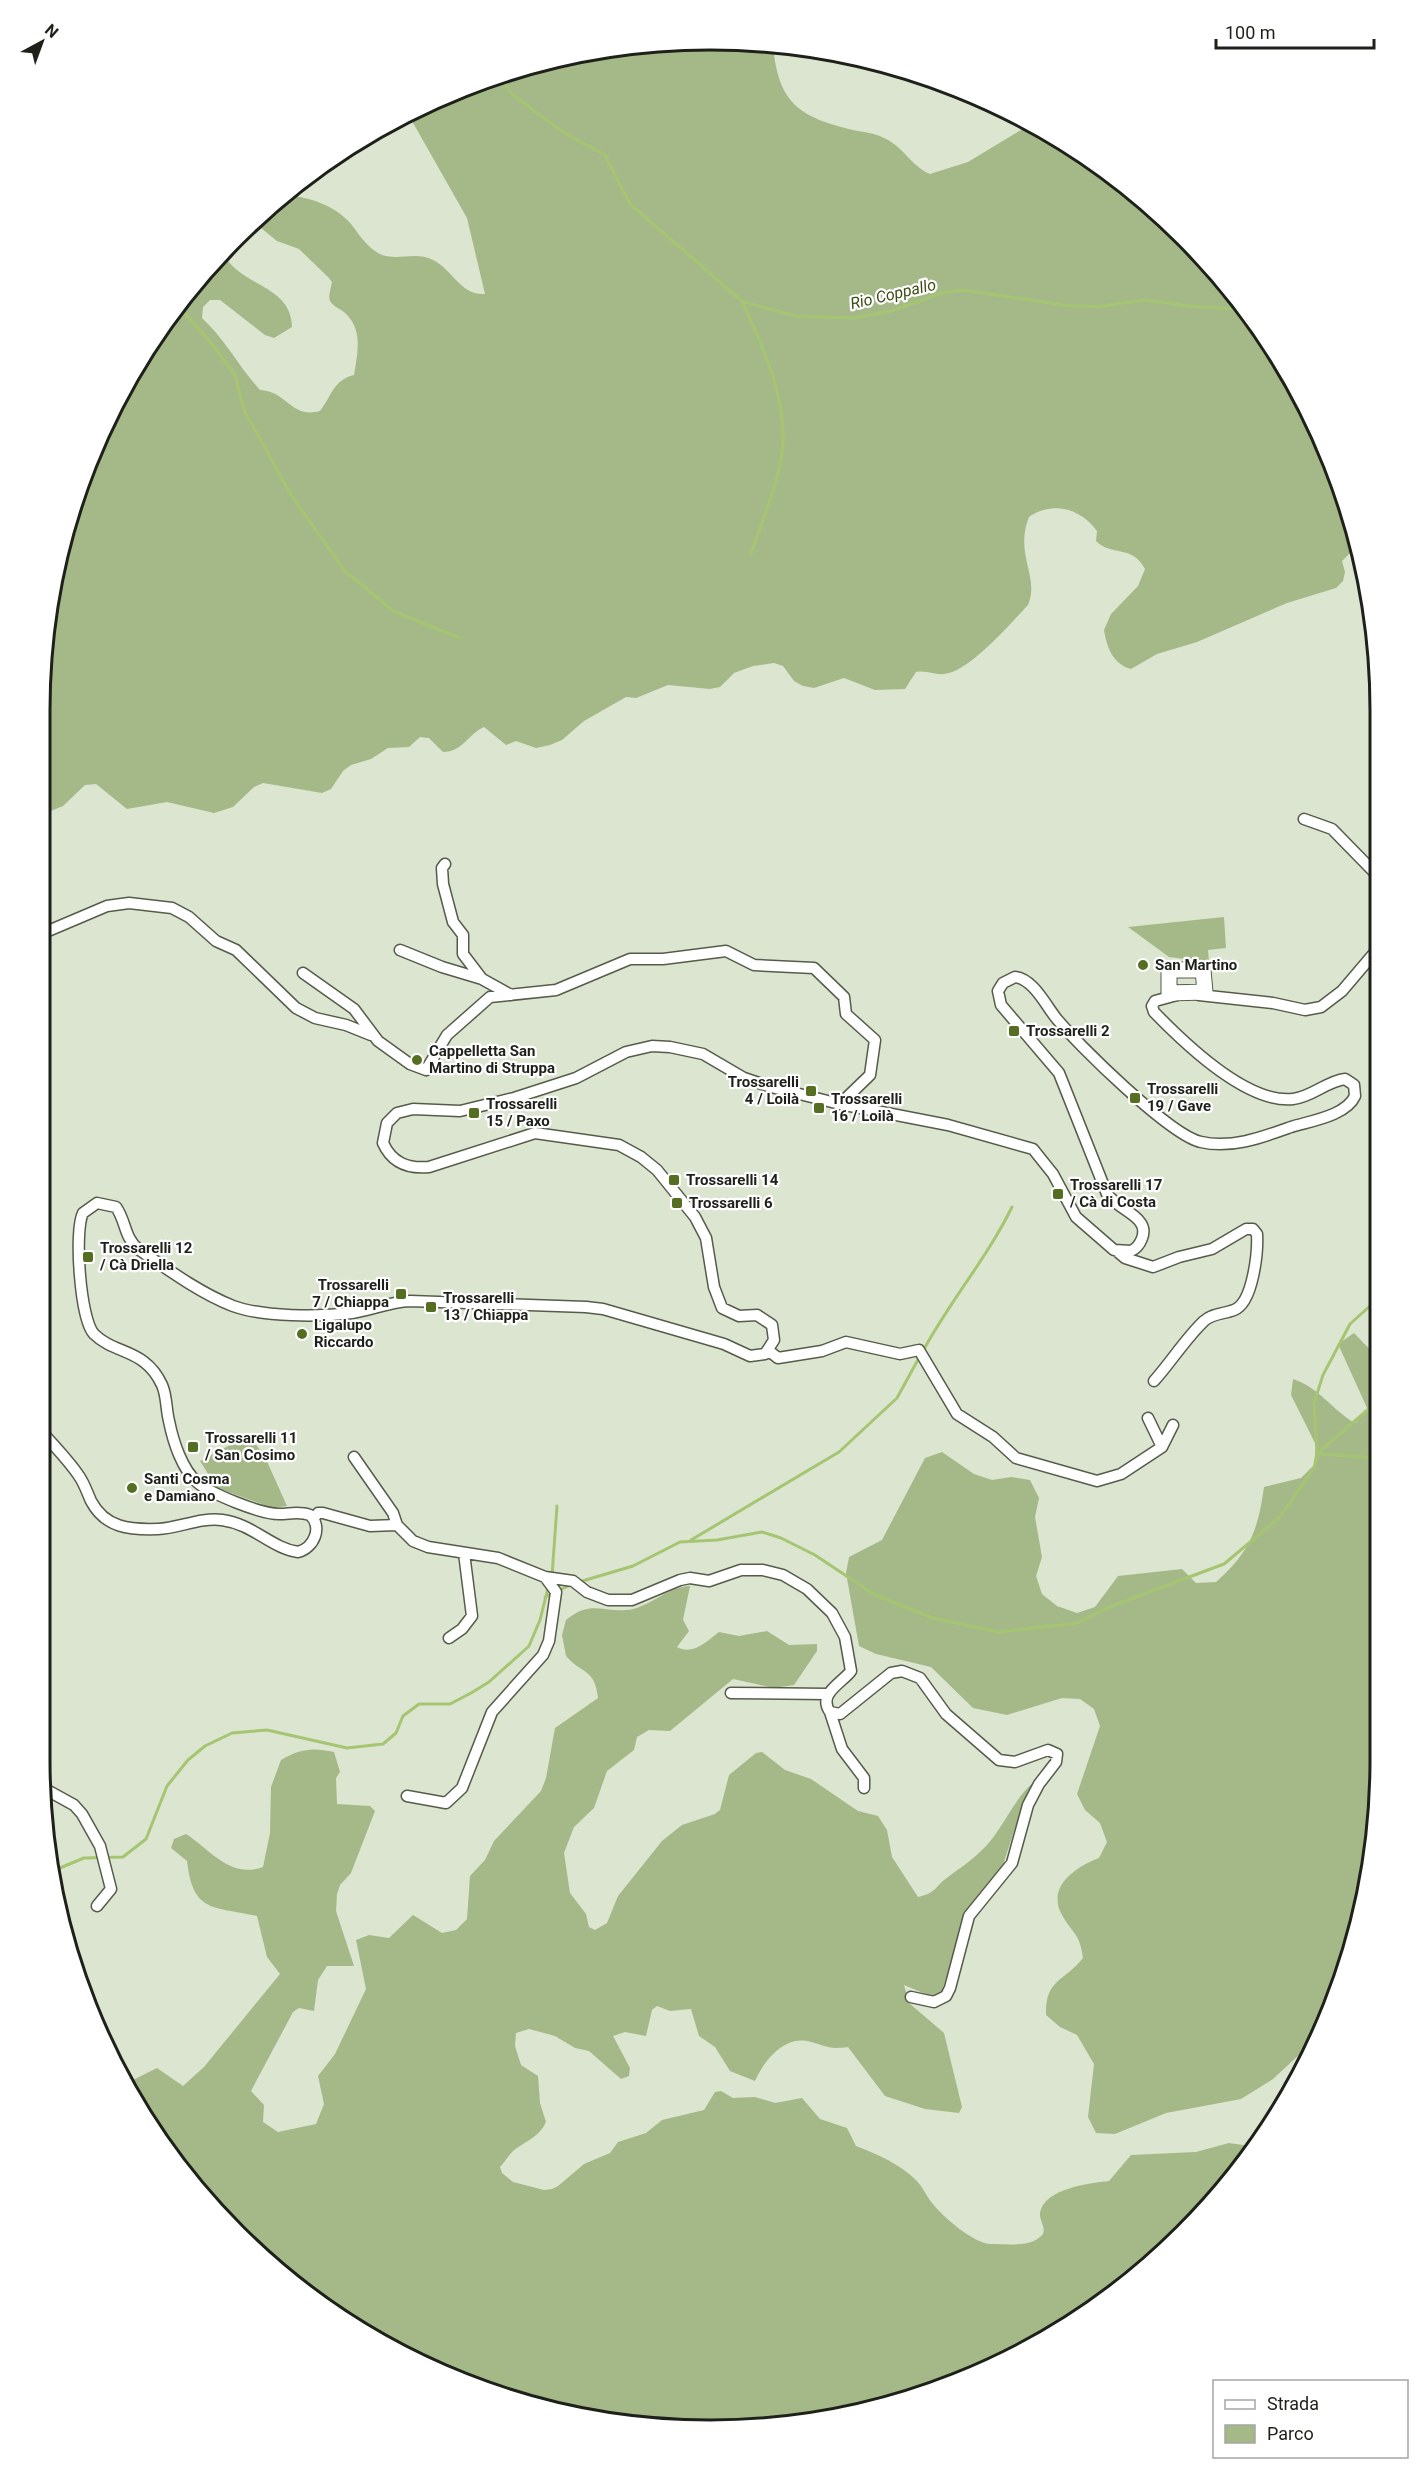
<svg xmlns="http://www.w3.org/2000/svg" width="1420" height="2470" font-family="Roboto,sans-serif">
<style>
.green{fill:#a5b988}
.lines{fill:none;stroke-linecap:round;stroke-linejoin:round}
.stream{stroke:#a6c572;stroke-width:3}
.street-casing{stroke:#555c4a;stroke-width:13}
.secondary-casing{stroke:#555c4a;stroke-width:17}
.street{stroke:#fff;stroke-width:10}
.secondary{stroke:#fff;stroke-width:15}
.poi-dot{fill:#556e21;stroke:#fff;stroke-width:2}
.labels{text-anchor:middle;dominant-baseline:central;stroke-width:4.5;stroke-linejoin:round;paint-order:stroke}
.poi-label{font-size:15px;font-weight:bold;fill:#1e211a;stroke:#fff;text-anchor:start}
.water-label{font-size:16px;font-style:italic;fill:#3a4d12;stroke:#fff}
.rim{fill:none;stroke:#1e211a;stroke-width:3}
</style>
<rect width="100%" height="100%" fill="#dce5d0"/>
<path class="green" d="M710,39L773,45C778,103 799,117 853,130C863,132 875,133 884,138C904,147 911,166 930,174L968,162L1031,124L1082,152L1185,236L1291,374L1345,495L1357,551L1349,554L1342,561L1345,572L1343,581L1336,588L1287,603L1197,642L1157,654L1131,669C1113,664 1107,648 1104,630L1111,614L1138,586L1145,569C1132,544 1112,557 1096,541L1097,531C1080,508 1053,501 1029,517C1014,555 1040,577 1028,605C1010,624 969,672 944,674C934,675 926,670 916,672L905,689L875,690L844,678L814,688L803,686L794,681L783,666L774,663L753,666L734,673L720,687L710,689L668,685L636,698L626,697L584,721L562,740L550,745L536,748L516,741L506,745L484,727C468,734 463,752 443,752L429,738L420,737L409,747L388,748L371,759L351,765L343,771L331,789L322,793L263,783L254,787L233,807L214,813L167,802L127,809L96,784L85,785L63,806L41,815L40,666L75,494L152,338L222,252C241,288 291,284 292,327L274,338L265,335L220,300H210L203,307L202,318C225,339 239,367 260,390C287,391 291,419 320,411C332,396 333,380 354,375C357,355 363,333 348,316C343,309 334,308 330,301C328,295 331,288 332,282L328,277L299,249L277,241L261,228V215L285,195C309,197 335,205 351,224C358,233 365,244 375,251C392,264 414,250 433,260C452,269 461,296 485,294L467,218L408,114L453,90L579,52Z
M1224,917L1226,948L1208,950L1209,962L1169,957L1128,927Z
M1354,1333L1380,1360V1804L1345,1975L1313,2042L1273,2079L1241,2099L1166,2113L1115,2134L1096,2133L1088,2117L1094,2064L1077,2035L1060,2027L1046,2015C1045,1979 1064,1982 1083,1958C1080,1932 1071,1933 1061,1913C1047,1885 1078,1866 1099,1858L1107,1842L1100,1823L1085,1810L1077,1794L1100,1726L1094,1709L1080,1699L1062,1698L1007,1715L973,1708L931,1667L876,1654L859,1646L846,1573L849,1557L882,1540L925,1458L942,1452L974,1474L992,1480L1011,1477L1030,1480L1039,1498L1035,1517L1042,1557L1036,1576L1042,1594L1057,1606L1077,1613L1095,1607L1118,1576L1182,1569L1196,1583L1216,1582C1250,1552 1258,1530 1264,1487L1301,1478L1314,1465L1316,1445L1291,1395L1293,1379C1319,1387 1332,1410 1355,1423L1368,1410L1338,1344Z
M249,1435L265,1457L287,1506L273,1508L217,1488L200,1461Z
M690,1586L683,1620L689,1631L677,1647C693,1656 707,1641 719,1632L739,1636L767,1631L789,1645L817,1644V1651L794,1685L774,1688L733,1679L670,1731L649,1730L637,1737L634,1750L607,1771L594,1808L574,1827L564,1853L570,1893L586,1914L589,1927L595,1930L607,1923L618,1896L662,1841L682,1825L715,1814L720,1810L729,1775L756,1753L762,1752L785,1770L811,1779L858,1811L878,1816L887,1830L892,1857L918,1897C937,1893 935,1886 948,1877C967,1863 984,1852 997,1832C1010,1813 1018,1795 1036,1780L1023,1803L1002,1868L968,1910L941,1994L935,1998L904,1985L909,2003L944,2033L962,2107L959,2113L925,2109L885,2096L848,2047C826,2050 826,2045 807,2041C783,2037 764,2061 755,2081L730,2071L715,2047L699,2036L691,2009L670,2011L657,2006L652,2010L646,2036L625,2032L613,2036L630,2068L629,2076L621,2079L589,2051L575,2048L555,2036L529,2029L516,2033L515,2046L521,2065L538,2076L540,2103L546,2122C540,2136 528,2140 517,2148C510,2152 506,2161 500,2167L502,2173L513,2182L544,2190L552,2189L558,2186L584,2164L610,2153L618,2142L646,2133L662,2120L704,2110L715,2092L721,2091L733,2098L755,2097L775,2103L802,2098L820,2119L847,2128L856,2146C879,2155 898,2163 916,2180C922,2186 926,2195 932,2203C942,2216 974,2244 991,2244C1005,2244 1029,2247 1040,2237C1048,2231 1041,2224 1040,2216C1040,2189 1090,2183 1109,2181L1131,2155L1196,2152L1229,2143L1257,2147L1214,2203L1119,2292L1045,2341L926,2395L754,2430L623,2425L536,2408L414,2362L337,2318L236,2235L177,2168L125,2084L157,2068L183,2086L204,2067L280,1974L267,1957L257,1916C212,1906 193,1913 187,1861L171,1848L174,1839L186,1834C211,1850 230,1879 263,1867L270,1833L271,1787L281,1760C299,1749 313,1747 334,1752L340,1772L336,1778L337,1804L370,1806L375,1811L351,1873L340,1885L337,1894L336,1911L354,1966H327L318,1980L314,2011L299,2008L293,2012L251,2091L264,2105L263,2122L278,2132L316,2124L324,2104L318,2076L335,2054L366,1989L356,1940L369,1935L389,1938L413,1915L442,1933L456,1930L467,1919L470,1876L485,1860L494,1841L541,1791L546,1778L555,1728L598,1698C595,1668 581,1674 566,1656L562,1635L566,1620C593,1598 605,1615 633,1609C653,1604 668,1587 690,1586Z"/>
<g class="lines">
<path class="stream" d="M500,76L511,93L534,111L568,135L605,155L630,204L743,302L796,316L854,318L891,311L942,293L963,290L1063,305L1096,307L1144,300L1198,307L1241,309
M743,303C762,346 784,391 783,439C783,474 762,520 751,554
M178,306L209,340L235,375L244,410L291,495L344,570L393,611L460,638
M923,1351C950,1301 987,1258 1012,1207
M1317,1454L1380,1399
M1317,1454L1365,1457L1380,1461
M691,1540L839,1452L897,1398L920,1356
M552,1576L557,1506
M579,1582L633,1566L680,1542L717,1540L762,1532L781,1538L815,1555L875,1595L933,1618L998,1632L1077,1623L1109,1607L1224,1564L1280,1517L1314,1468L1317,1454L1314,1403L1323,1375L1350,1324L1380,1297
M545,1597L570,1585
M50,1872L84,1858L123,1857L146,1839L167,1786L188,1760L205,1746L232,1733L267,1730L347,1748L383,1744L396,1733L403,1716L419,1704H450L471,1693L489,1682L529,1646L540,1620L548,1588"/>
<defs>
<path id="street" d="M1304,819L1332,829L1375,873L1380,885
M445,864L442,868L443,884L453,922L463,935V954L482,979L511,995
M41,934L107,906L129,903L172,908L189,917L216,941L236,950L296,1008L315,1018L346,1025L371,1035
M400,950L442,967L482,979
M303,973L354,1009L378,1041L410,1064L426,1070L447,1035L490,997L556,990L630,959H663L726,951L754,965L814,968L844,997L846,1014L875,1040L870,1075L840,1104
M1199,995L1273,1003L1305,1010L1321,1007L1342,991L1376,951L1380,932
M1119,1253L1125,1258L1153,1267L1179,1257L1212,1249L1246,1229H1253L1257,1234C1258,1252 1253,1303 1234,1310C1224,1314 1213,1313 1204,1321C1186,1338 1171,1362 1154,1381
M769,1351L778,1358L822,1351L846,1342L900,1354L919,1350L957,1414L993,1437L1016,1458L1097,1481L1121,1474L1162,1447L1173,1425
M1148,1418L1162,1447
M43,1433C55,1447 69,1461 79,1476C84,1483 87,1492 91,1501C105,1528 130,1530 158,1529C179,1528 201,1517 222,1520C253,1524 271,1548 298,1552C314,1548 323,1527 310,1515C299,1511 290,1514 279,1514C260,1514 212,1494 198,1483C182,1470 173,1441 169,1421C166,1410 167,1396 162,1385C145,1348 115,1355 94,1334C80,1319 74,1230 83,1213L97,1203L116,1207C126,1221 124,1237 138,1249C167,1269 200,1293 233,1306C263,1317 319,1317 352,1313C372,1310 389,1302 410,1301L586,1307L603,1309L724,1344L750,1356L765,1354L774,1340L772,1325L757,1315L739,1316L722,1308L714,1287L706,1238L695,1217L657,1170L641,1157L619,1145L535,1133L429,1167C408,1169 392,1163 383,1143L387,1123L397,1113L413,1109L460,1111L514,1098L576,1078L626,1052L652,1046L670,1047L703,1054L744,1078L771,1087L840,1104L948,1125L1033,1149L1053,1174L1076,1217L1114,1250L1131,1251C1140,1247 1148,1232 1140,1222C1134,1213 1117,1207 1107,1194L1059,1073L1001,1005L998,991L1003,983L1015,977C1033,979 1045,1004 1056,1018C1078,1045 1171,1136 1201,1142C1232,1149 1263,1137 1291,1127C1310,1121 1346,1116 1355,1096L1354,1085L1345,1079C1327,1081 1312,1097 1293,1099C1247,1104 1185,1044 1154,1012L1152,1006L1155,1001L1177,995
M354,1457L393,1513L397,1525L413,1541L428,1547L498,1558L545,1577L573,1581L587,1592L608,1600H632L680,1580L690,1578L709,1581L741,1570H763L783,1575L807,1589L832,1613L845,1637L851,1671C842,1683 817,1694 830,1712L840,1714L891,1673L902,1671L920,1678L946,1714L999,1760L1015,1762L1048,1750L1057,1754L1056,1762L1039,1784L1028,1805L1012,1863L969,1916L950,1988L946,1996L934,2002L911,1997
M314,1518L318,1513H323L370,1526L397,1525
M449,1638L462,1629L472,1616L464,1553
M731,1693L827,1694
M830,1712L842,1749L864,1778V1788
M45,1789L74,1805L82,1814L100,1846L111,1889L97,1906
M407,1796L446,1803L462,1788L492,1712L543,1655L549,1641L556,1592L545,1577"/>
<path id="secondary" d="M1169,970H1203L1205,992L1169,993Z"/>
</defs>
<use href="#street" class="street-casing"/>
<use href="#secondary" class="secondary-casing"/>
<use href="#street" class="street"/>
<use href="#secondary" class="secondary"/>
</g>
<g class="poi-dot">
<circle cx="1143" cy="965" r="6"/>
<rect x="1008" y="1025" width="12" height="12" rx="3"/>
<circle cx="417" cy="1060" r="6"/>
<rect x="805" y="1085" width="12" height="12" rx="3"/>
<rect x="1129" y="1092" width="12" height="12" rx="3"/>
<rect x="813" y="1102" width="12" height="12" rx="3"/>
<rect x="468" y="1107" width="12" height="12" rx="3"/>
<rect x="668" y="1174" width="12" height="12" rx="3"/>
<rect x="1052" y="1188" width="12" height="12" rx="3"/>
<rect x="671" y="1197" width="12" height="12" rx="3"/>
<rect x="82" y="1251" width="12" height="12" rx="3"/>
<rect x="395" y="1288" width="12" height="12" rx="3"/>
<rect x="425" y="1301" width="12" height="12" rx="3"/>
<circle cx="302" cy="1334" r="6"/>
<rect x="187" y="1441" width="12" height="12" rx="3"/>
<circle cx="132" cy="1488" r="6"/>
</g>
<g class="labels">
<g class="poi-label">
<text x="1155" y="965">San Martino</text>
<text x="1026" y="1031">Trossarelli 2</text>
<text x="429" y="1051">Cappelletta San<tspan x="429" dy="17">Martino di Struppa</tspan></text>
<text x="799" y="1082" text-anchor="end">Trossarelli<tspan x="799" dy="17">4 / Loilà</tspan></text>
<text x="1147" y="1089">Trossarelli<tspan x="1147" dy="17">19 / Gave</tspan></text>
<text x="831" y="1099">Trossarelli<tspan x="831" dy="17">16 / Loilà</tspan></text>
<text x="486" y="1104">Trossarelli<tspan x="486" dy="17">15 / Paxo</tspan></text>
<text x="686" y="1180">Trossarelli 14</text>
<text x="1070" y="1185">Trossarelli 17<tspan x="1070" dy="17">/ Cà di Costa</tspan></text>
<text x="689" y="1203">Trossarelli 6</text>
<text x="100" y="1248">Trossarelli 12<tspan x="100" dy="17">/ Cà Driella</tspan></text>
<text x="389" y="1285" text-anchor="end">Trossarelli<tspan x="389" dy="17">7 / Chiappa</tspan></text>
<text x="443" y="1298">Trossarelli<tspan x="443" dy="17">13 / Chiappa</tspan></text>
<text x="314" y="1325">Ligalupo<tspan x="314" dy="17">Riccardo</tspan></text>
<text x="205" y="1438">Trossarelli 11<tspan x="205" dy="17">/ San Cosimo</tspan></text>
<text x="144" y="1479">Santi Cosma<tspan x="144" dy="17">e Damiano</tspan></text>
</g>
<g class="water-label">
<text transform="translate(893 294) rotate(-13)">Rio Coppallo</text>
</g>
</g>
<path d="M0 0H1420V2470H0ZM710 50H710A660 660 0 0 1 1370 710V1760A660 660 0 0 1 710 2420H710A660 660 0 0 1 50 1760V710A660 660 0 0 1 710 50Z" fill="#fff" fill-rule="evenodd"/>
<path class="rim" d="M710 50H710A660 660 0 0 1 1370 710V1760A660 660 0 0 1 710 2420H710A660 660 0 0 1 50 1760V710A660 660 0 0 1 710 50Z"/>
<rect x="1213" y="2380" width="195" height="78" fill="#ffffff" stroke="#a5a6a3" stroke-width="1.5"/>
<rect x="1225" y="2400" width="30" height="9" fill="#ffffff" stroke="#a5a6a3" stroke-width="1.5"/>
<text x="1267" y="2410" font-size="18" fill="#1e211a">Strada</text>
<rect x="1225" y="2425" width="30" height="18" fill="#a5b988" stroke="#a5a6a3" stroke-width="1.5"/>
<text x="1267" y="2440" font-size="18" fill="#1e211a">Parco</text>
<g transform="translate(42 42) rotate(41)" stroke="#ffffff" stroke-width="4.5" paint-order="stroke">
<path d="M0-4.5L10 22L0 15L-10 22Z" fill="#1e211a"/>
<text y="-9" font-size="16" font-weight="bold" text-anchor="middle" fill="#1e211a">N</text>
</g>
<path d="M1216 39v9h158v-9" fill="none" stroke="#1e211a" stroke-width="3"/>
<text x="1225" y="39" font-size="18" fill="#1e211a" stroke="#ffffff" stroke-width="4.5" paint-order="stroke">100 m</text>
</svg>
